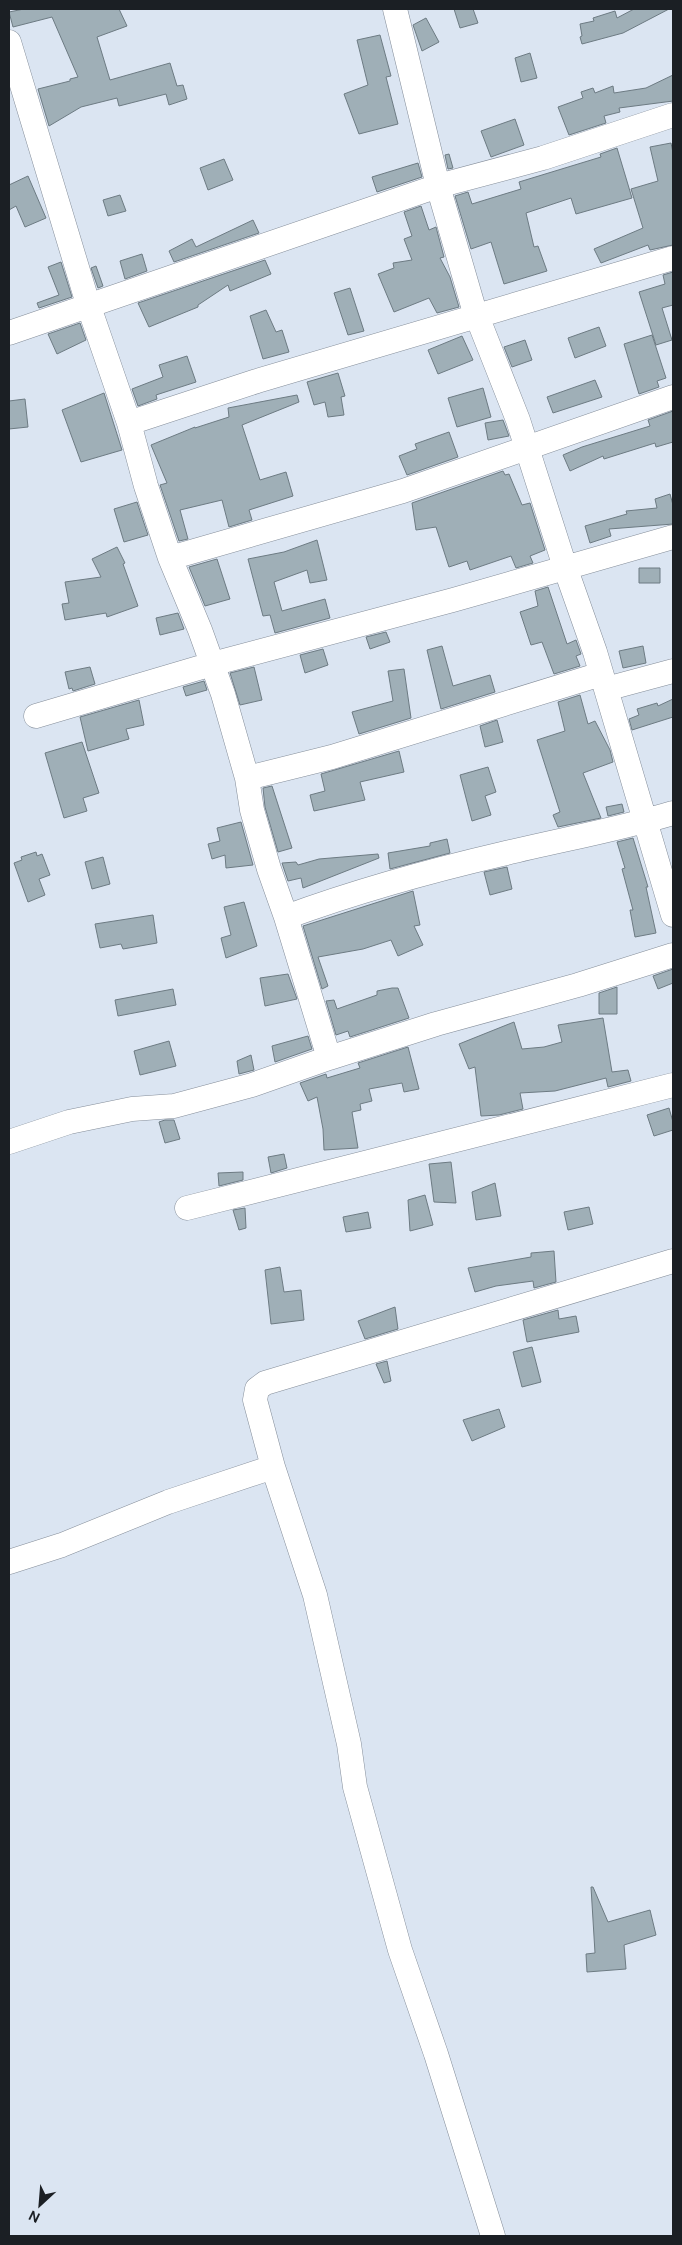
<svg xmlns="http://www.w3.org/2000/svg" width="682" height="2245" font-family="'DM Sans',sans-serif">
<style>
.building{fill:#9fafb7;stroke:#6d7b83}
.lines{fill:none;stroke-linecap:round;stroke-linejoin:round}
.minor-casing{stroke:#858e9a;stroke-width:25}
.minor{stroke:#fff;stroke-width:24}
</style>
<rect width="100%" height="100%" fill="#dbe5f2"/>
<path class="building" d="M24,9H119L127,26L97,37L110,80L170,63L177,86L183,85L187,99L169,105L166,94L119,106L117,98L81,107L49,126L38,89L70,81V79L78,77L52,17L13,27L9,12Z
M454,9H473L478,23L460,28Z
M634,9H669L623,33L582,44L580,37L582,36L580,24L594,21L593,18L615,11L617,18Z
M426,18L439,42L422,51L413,25Z
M380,35L391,76L386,77L398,124L359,134L344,94L368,85L357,40Z
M530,53L537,78L521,82L515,58Z
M673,75V101L619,108L620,112L604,116L606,123L569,135L558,107L583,98L581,92L593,88L595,93L613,86L614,93L646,88Z
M515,119L524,145L491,157L481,131Z
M671,143L673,153V245L650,250L648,245L601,263L594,249L643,228L631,189L658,181L650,147Z
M617,148L632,198L576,214L571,198L526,213L534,247L538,246L547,271L504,284L491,242L471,249L455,196L468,192L472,204L521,189L519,182L601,157L600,154Z
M449,154L453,168L448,169L445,155Z
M224,159L233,180L208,190L200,168Z
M418,163L422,177L377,192L372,177Z
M28,176L46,218L25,227L16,206L9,210V185Z
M120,195L126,211L108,216L103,200Z
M421,206L429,230L436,227L444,257L440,258L450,277L459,307L437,313L429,298L394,312L378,274L394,268L393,263L412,260L404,239L412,236L404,212Z
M253,220L259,233L174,262L169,251L192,239L196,247Z
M142,254L147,271L125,279L120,261Z
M265,260L271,274L230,291L228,285L198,305V307L149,327L138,303Z
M61,262L72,297L39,308L37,303L59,295L48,267Z
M96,266L103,286L98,288L91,268Z
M673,272V305L662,308L672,340L656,345L639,292L665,284L663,275Z
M350,288L364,331L348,335L334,293Z
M266,310L276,332L282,330L289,352L263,359L250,316Z
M80,323L86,340L57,354L48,334Z
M599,327L606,346L575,358L568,338Z
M652,335L666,378L657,381L659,387L639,394L624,344Z
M462,336L473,360L438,374L428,350Z
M525,340L532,360L512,367L504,347Z
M187,356L196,382L156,395L157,399L138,406L132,389L163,377L159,365Z
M338,373L345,396L341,397L344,415L328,417L325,402L314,405L307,382Z
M595,380L602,397L553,413L547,397Z
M483,388L491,417L457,427L448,398Z
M104,393L122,450L81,462L62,410Z
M297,395L299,402L242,425L260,480L286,472L293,496L249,510L252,520L229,527L222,500L180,510L188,539L179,541L160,485L167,483L151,445L195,427V428L229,417L228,408Z
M25,399L28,427L9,429V401Z
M673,411V442L656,447L655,443L604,459L603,456L570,471L563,455L582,447L650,426L648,420Z
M503,420L509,436L488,440L485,423Z
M449,432L458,457L407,475L399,456L417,449L415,444Z
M503,471L505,475L509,474L522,505L530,503L545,550L530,556L533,563L516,568L511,556L470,570L467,561L449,567L436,527L416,530L412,503Z
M670,494L673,505V524L609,529L611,536L590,543L585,526L627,514L626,511L657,508L655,499Z
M137,502L148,535L124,542L114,509Z
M317,540L327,580L310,583L307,570L274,582L282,611L325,599L330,618L275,633L270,615L263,616L248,559L284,552Z
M117,547L125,563L123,564L138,606L107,617L106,613L65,620L62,604L69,603L65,582L101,577L92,559Z
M217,559L230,599L205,606L189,567Z
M639,568H660V583H639Z
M548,587L567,644L576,640L581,654L576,656L580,666L554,674L542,642L531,645L520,612L538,606L535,591Z
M178,613L184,629L160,635L156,618Z
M386,632L390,642L370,649L366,637Z
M442,646L453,686L490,675L495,692L441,709L427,650Z
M643,646L646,663L623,668L619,651Z
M323,649L328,665L305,673L300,655Z
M90,667L95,684L73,691L72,688L69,689L65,672Z
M254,667L262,700L240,705L230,673Z
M404,669L411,718L359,734L352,712L393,701L388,671Z
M204,681L207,690L186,696L183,687Z
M580,695L588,724L595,721L610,750L613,762L583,773L601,818L558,827L553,815L560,812L537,740L565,731L558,702Z
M673,699V717L632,730L629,719L639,715L637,709L657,703L658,706Z
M139,700L144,725L126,729L129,739L88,751L80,717Z
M497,720L503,742L485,747L480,726Z
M82,742L99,793L83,798L87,811L64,818L45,753Z
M399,751L404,772L360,782L365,800L314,811L310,795L325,791L321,774Z
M488,767L496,792L485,796L491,815L472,821L460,775Z
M272,786L292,848L278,852L265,807L263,788Z
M622,804L624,812L608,816L606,807Z
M241,822L253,865L226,868L225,855L212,859L208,844L220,841L217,828Z
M633,838L648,887H646L656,933L635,937L630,910H633L622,869L625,868L617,842Z
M447,839L450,853L390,869L388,853L430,846V843Z
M36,852L37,856L42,854L50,875L39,879L45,895L28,902L14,863L22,860L21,857Z
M378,854L379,858L303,888L301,878L288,881L282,863L296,862L298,865L319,859Z
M103,857L110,884L92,889L85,862Z
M507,867L512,889L490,895L484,872Z
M413,891L420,925L414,926L423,945L398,956L391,940L363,949L318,957L328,986L322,989L303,926Z
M244,902L257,946L226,958L221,938L231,935L224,907Z
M153,915L157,943L123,949L121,944L100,948L95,924Z
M673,969V983L658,989L653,976Z
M288,974L297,999L265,1006L260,978Z
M617,987V1014H599V993Z
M392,988H398L409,1018L350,1037L348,1031L336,1035L326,1001L334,1000L337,1009L377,995V991Z
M173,989L176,1005L118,1016L115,1000Z
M603,1018L612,1072L628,1070L631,1081L608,1087L606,1078L555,1091L520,1093L523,1109L499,1115L481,1116L475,1067L469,1069L459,1044L514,1022L522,1049L544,1047L562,1042L558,1025Z
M308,1036L312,1049L275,1062L272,1046Z
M169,1041L176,1066L140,1075L134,1051Z
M408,1047L419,1089L404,1092L402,1083L369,1089L372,1101L360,1104L361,1110L352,1112L358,1148L324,1150L323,1129L317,1097L308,1101L300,1083L326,1074L327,1078L360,1068L358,1063Z
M251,1055L254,1070L239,1074L237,1061Z
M669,1108L673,1122V1130L654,1136L647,1115Z
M165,1120H174L180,1139L165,1143L159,1122Z
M284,1154L287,1168L271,1173L268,1157Z
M451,1162L456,1203L434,1202L429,1164Z
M243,1172V1180L219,1186L218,1173Z
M495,1183L501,1216L476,1220L472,1192Z
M425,1195L433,1225L410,1231L408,1200Z
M589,1207L593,1224L568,1230L564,1212Z
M245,1208L246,1228L239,1230L233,1210Z
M368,1212L371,1228L346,1232L343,1217Z
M554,1251L556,1282L534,1288L533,1281L496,1286L475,1292L468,1268L531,1257V1253Z
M280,1267L284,1292L301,1290L304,1320L271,1324L265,1270Z
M395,1307L398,1329L365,1339L358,1321Z
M558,1310L559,1319L576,1316L579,1332L527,1342L523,1320Z
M532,1347L541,1382L522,1387L513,1352Z
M387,1361L391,1381L384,1383L376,1364Z
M499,1409L505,1427L472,1441L463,1420Z
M591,1887H593L608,1922L650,1910L656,1935L624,1945L626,1969L587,1972L586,1954L595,1953Z"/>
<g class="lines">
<defs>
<path id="minor" d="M395,9L438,186L473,306L518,420L565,567L595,652L673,915
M9,42L88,304L129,423L146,486L170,558L200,630L223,694L247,778L252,810L269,869L286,917L329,1058
M9,333L438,186L543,158L673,115
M129,423L257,381L673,258
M170,558L403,491L673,397
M606,689L673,671
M36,716L212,664L453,600L673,537
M247,778L332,757L601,674
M286,917C357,891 429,871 502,854C559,840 617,830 673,813
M9,1142L69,1122L132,1109L174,1106L252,1085L329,1058L436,1024L578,985L673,955
M187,1208L673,1085
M273,1467L315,1595L349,1744L355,1787L400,1950L436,2054L493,2236
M9,1562L62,1545L168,1502L273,1467L255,1400L257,1389L265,1383L673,1261"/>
</defs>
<use href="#minor" class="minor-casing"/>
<use href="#minor" class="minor"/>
</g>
<rect width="682" height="2245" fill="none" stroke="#1b1f24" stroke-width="20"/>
<g transform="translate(40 2205) rotate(206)" stroke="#dbe5f2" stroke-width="4" paint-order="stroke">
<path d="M0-4L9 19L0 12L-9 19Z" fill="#1b1f24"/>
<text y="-8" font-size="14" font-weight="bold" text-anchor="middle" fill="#1b1f24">N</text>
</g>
</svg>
